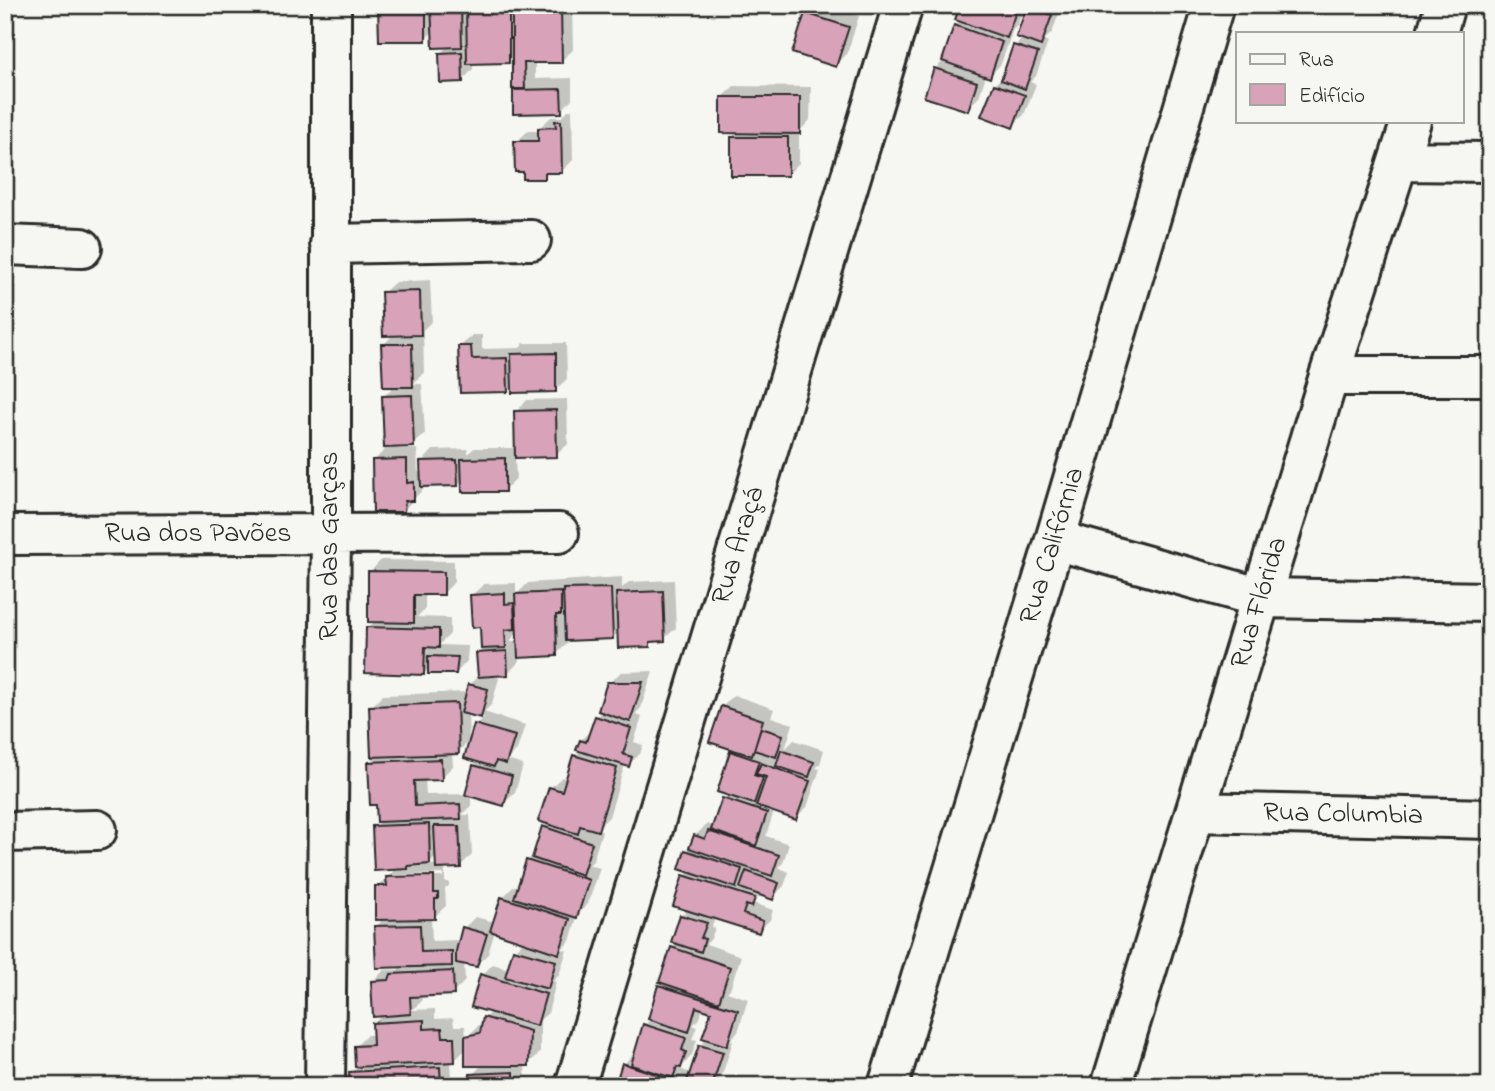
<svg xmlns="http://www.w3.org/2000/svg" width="1495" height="1091" font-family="'Indie Flower',sans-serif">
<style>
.shadow{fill:#0003;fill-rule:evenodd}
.building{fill:#d8a2b8;stroke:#2b2b2b;stroke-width:2}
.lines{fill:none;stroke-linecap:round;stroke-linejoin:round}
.minor-casing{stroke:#2b2b2b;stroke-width:44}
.minor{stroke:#f6f6f2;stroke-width:38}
.labels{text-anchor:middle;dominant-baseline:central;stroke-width:7;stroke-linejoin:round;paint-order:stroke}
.street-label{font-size:28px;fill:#2b2b2b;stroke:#f6f6f2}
</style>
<rect width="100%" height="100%" fill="#f6f6f2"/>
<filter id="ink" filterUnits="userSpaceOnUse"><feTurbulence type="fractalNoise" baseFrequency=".0143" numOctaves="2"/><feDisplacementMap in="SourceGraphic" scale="14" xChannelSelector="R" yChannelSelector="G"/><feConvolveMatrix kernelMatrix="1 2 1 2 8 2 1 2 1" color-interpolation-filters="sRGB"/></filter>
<g filter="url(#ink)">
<path class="shadow" d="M380,5H572L573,50L561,61L535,62V79L572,78V99L561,111L515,113L514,56L508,62H473V69L462,81L441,53L449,45L434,30L425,39Z
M815,5H827L859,16L847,54L836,65L807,14Z
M962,5H1024L1018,24L1013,29L1001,64L990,76L986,75L979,97L967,109L935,69L944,60L956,26L961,20Z
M1031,5H1062L1052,33L1044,40L1048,42L1036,76L1030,82L1036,84L1024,115L1012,126L995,84L1004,75L1015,46L1023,38L1029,7Z
M734,86L811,87L810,120L799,132V163L788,174L732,137L739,131L722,97Z
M568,110H572L573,160L562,171H550L544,177L516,142L528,131H540L539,128L551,117H562Z
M430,280L432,321L423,330L424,373L413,384H422L425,434L413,445L398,446V449H417L418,472H422V462L433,450L468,449V454L474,448H517L516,412L527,400L567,399L568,444L556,455L515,456L516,479L504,490L463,478L458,484L424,485V488L404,510L374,461L388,446L384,396L395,385L383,345L394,334L383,293L395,282Z
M472,335H482V349L520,348L524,343H566L567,379L555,390L513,385L508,390L462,392L460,347Z
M381,560L454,561V582L443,594L425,593V609L417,617L450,618V634L439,645L468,646L467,661L456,673L430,667L424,673L368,628L375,621L370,572Z
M622,577V588L629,582L674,580L676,628L664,639L655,640L649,646L619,631L613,638L568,639V643L556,654L519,656V662L508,673L489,675L499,678L492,704L484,712L525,725L517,750L507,760L523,765L515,793L503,804L471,795V806L462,815H470L472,855L460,866L445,867V882H449V886L445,889L446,906L434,917L431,918L432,941L460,940L464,928L475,917L495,922L503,897L514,886L519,887L527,861L536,852L544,827L549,823L550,788L562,777L568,779L575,756L581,750V740L592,729L596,717L603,711L609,683L621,672L653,671L641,708L635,714L642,717L634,742L643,745L640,754L628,765L625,764L609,817L596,829L602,831L593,861L589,865L600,868L588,904L578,914L570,941L562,949L567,950L559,975L553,981L556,982L548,1013L540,1020V1053L528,1064H525L526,1086H351V1073L357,1067L355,1047L367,1035H374V1023L383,1014L373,982L384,970H398L402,966L376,927L384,918L377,887L397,868L374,827L379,823L378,803L370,762L377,755L371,707L383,695L468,692L470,685L479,675L478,654L483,649L482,626L472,595L484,584L516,583V595L528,583ZM518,632L519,641H510ZM468,713L484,717L476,725L479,761L475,765L467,794L426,795L425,779L441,778L453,766L452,753L458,752L469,741ZM437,855L438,865H427ZM443,874V877L392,878L395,875ZM495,931L524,941L515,950L509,969L493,964L482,975L491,1011L485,1018L483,1024L479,1025L466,1038L465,1026H454L453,1018L435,1019V1009L412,1010L422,1001L421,995L453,993L465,981L464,963L476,965L488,954ZM467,1048L483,1064L472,1075V1077L456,1078L452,1082L451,1060H455Z
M734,695L774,709L771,717L793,724L785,749L794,740L824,750L820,764L816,768L820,769L807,807L795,818L774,811L766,836L789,844L783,863L778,867L789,872L784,886L772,898L762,894L753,903L773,910L770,920L758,931L715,918L712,927L715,928L711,939L706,944L741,956L730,989L727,992L748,999L738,1032L730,1040L733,1041L722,1075L716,1081L720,1083L719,1086H617L624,1064L635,1052L645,1025L652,1018L659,986L664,982L672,948L678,943L681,916L688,909L685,876L690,871L687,851L691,847L695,836L707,824L714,827L724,799L728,794L732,752L735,749L722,707ZM703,1008L713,1011L708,1038L700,1046L691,1073L680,1069L692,1055L697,1040L692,1039L697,1027L693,1025L700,1018Z"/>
<path class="building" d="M378,5H426V41H379Z
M431,5H461L462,47L433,48Z
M466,5H509V63L467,64Z
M512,5H561L562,63H524L525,89H512Z
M960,5H1018L1007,38L955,20Z
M1027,6L1052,15L1041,46L1016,37Z
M805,13L849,27L836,67L792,53Z
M954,25L1002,42L990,78L942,61Z
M1013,45L1038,53L1025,89L1001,80Z
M462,52L463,82L440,83L439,53Z
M934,68L977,82L968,111L924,97Z
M994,84L1025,95L1013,128L981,116Z
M561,89L562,113L513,114V90Z
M721,97H800V134L721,133Z
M555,121H561L562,173H545V179H523V172H515L514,141H538V128L556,127Z
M731,137H788V176H731Z
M420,291L421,335L383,336L381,292Z
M381,344H412L413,387H383Z
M458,346H471L472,359L507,358L508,392L460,393Z
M556,353V392L512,393L511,354Z
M412,395L414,447L384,448L382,396Z
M556,410L557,457L515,458L514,411Z
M505,458V492H462L461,459Z
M407,459V483L414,482V501H405L404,512H373L372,460Z
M457,460L458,486L421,487L420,461Z
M368,571L444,572V595H414V623L368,622Z
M611,588L613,639L565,641L563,589Z
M663,591L665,641L650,642V647L618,648L616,593Z
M561,592V615H556L557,656L518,658L515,594Z
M505,593V604L514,603L515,629L505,630L506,648L481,649L480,627L472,628L470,595Z
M366,627L439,629V648L425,647L424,675L365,673Z
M507,651L508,675L478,677L476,653Z
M428,656L458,657L456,674H428Z
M607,682H643L630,722L598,711Z
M468,684L488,689L481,718L461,713Z
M457,703L459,754L371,757L369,706Z
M721,706L763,720L752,756L709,742Z
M595,716L631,728L623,754L632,757L629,767L576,750L580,740L586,742Z
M474,724L515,736L506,764L496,761L494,767L464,758Z
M761,728L783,735L776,757L754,750Z
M781,750L814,762L809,777L776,766Z
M730,751L759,761L754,775L763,778L754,804L717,792Z
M573,755L617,768L598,831L580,826L578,834L538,821L549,787L562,791Z
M441,759L442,780L414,781L415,806L460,804L461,819L377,822L376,805H370L368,762Z
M761,763L810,781L796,820L756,806L766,777L756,774Z
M473,765L512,776L504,806L465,795Z
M722,798L767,813L756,846L711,830Z
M429,824L430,864L408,866V869L374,871L372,826Z
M434,826H459L461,868L436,869Z
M542,826L592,843L582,875L532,858Z
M708,831L779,855L772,876L689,848L694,835L705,839Z
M685,850L742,869L736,888L679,869Z
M526,860L589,880L577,918L514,898Z
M746,871L779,883L773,900L740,888Z
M683,875L755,898L752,907L746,905L743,914L763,921L759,933L673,906Z
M434,876V893H438V899H435V919L375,920V886H387L386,877Z
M501,897L570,919L559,954L490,931Z
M680,915L707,923L701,938L705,939L701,952L671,942Z
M420,925L421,952L452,951V966L376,968L374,926Z
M462,927L487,934L477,967L456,963V951Z
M671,947L730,967L719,1002L659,982Z
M513,949L556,961L548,989L505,977Z
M453,971L454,995L410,997L411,1014L373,1017L371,981L389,980L391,974Z
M480,974L546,994L537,1026L471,1007Z
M658,985L738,1010L727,1046L702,1038L711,1012L696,1007L689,1032L648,1019Z
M483,1017L530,1031L529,1066H465V1036L480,1033Z
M424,1020V1029L442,1028L443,1037H454L455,1062L355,1067L354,1046L373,1045L372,1023Z
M643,1024L686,1038L682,1050L686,1052L681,1068L677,1067L673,1078L631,1065Z
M699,1045L723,1052L712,1086H701L687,1081Z
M622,1063L659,1075L658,1077L685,1086H615Z
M440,1067L441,1086H350L349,1072Z
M514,1072V1086H471L470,1074Z"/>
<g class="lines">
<defs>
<path id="minor" d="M1437,33L1445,5
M1399,161L1490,162
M330,244L531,240
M5,245L82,248
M1329,376H1490
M5,535L559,533
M1055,540L1262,598L1490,602
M1196,812L1490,819
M5,832L97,830
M325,1086L331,532V5
M575,1086L903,5
M888,1086L1055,540L1214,5
M1111,1086L1329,376L1411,121"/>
</defs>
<use href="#minor" class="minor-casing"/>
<use href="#minor" class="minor"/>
</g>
</g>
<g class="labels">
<g class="street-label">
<text x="198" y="534">Rua dos Pavões</text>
<text transform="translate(330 546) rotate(-90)">Rua das Garças</text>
<text transform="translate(739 546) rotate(-73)">Rua Araçá</text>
<text transform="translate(1053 546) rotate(-73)">Rua Califórnia</text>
<text transform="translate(1260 603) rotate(-73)">Rua Flórida</text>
<text transform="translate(1343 815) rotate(1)">Rua Columbia</text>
</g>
</g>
<rect width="1495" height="1091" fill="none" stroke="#f6f6f2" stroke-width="28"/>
<rect x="14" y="14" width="1467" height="1063" fill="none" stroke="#2b2b2b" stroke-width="2.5" filter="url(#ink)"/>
<rect x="1236" y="32" width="228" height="91" fill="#f6f6f2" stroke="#a5a5a2" stroke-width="2"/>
<rect x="1250" y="54" width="35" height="10" fill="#f6f6f2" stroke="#a5a5a2" stroke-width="2"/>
<text x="1299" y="66" font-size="21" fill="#2b2b2b">Rua</text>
<rect x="1250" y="84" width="35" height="21" fill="#d8a2b8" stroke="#a5a5a2" stroke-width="2"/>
<text x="1299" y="102" font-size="21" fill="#2b2b2b">Edifício</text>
</svg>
